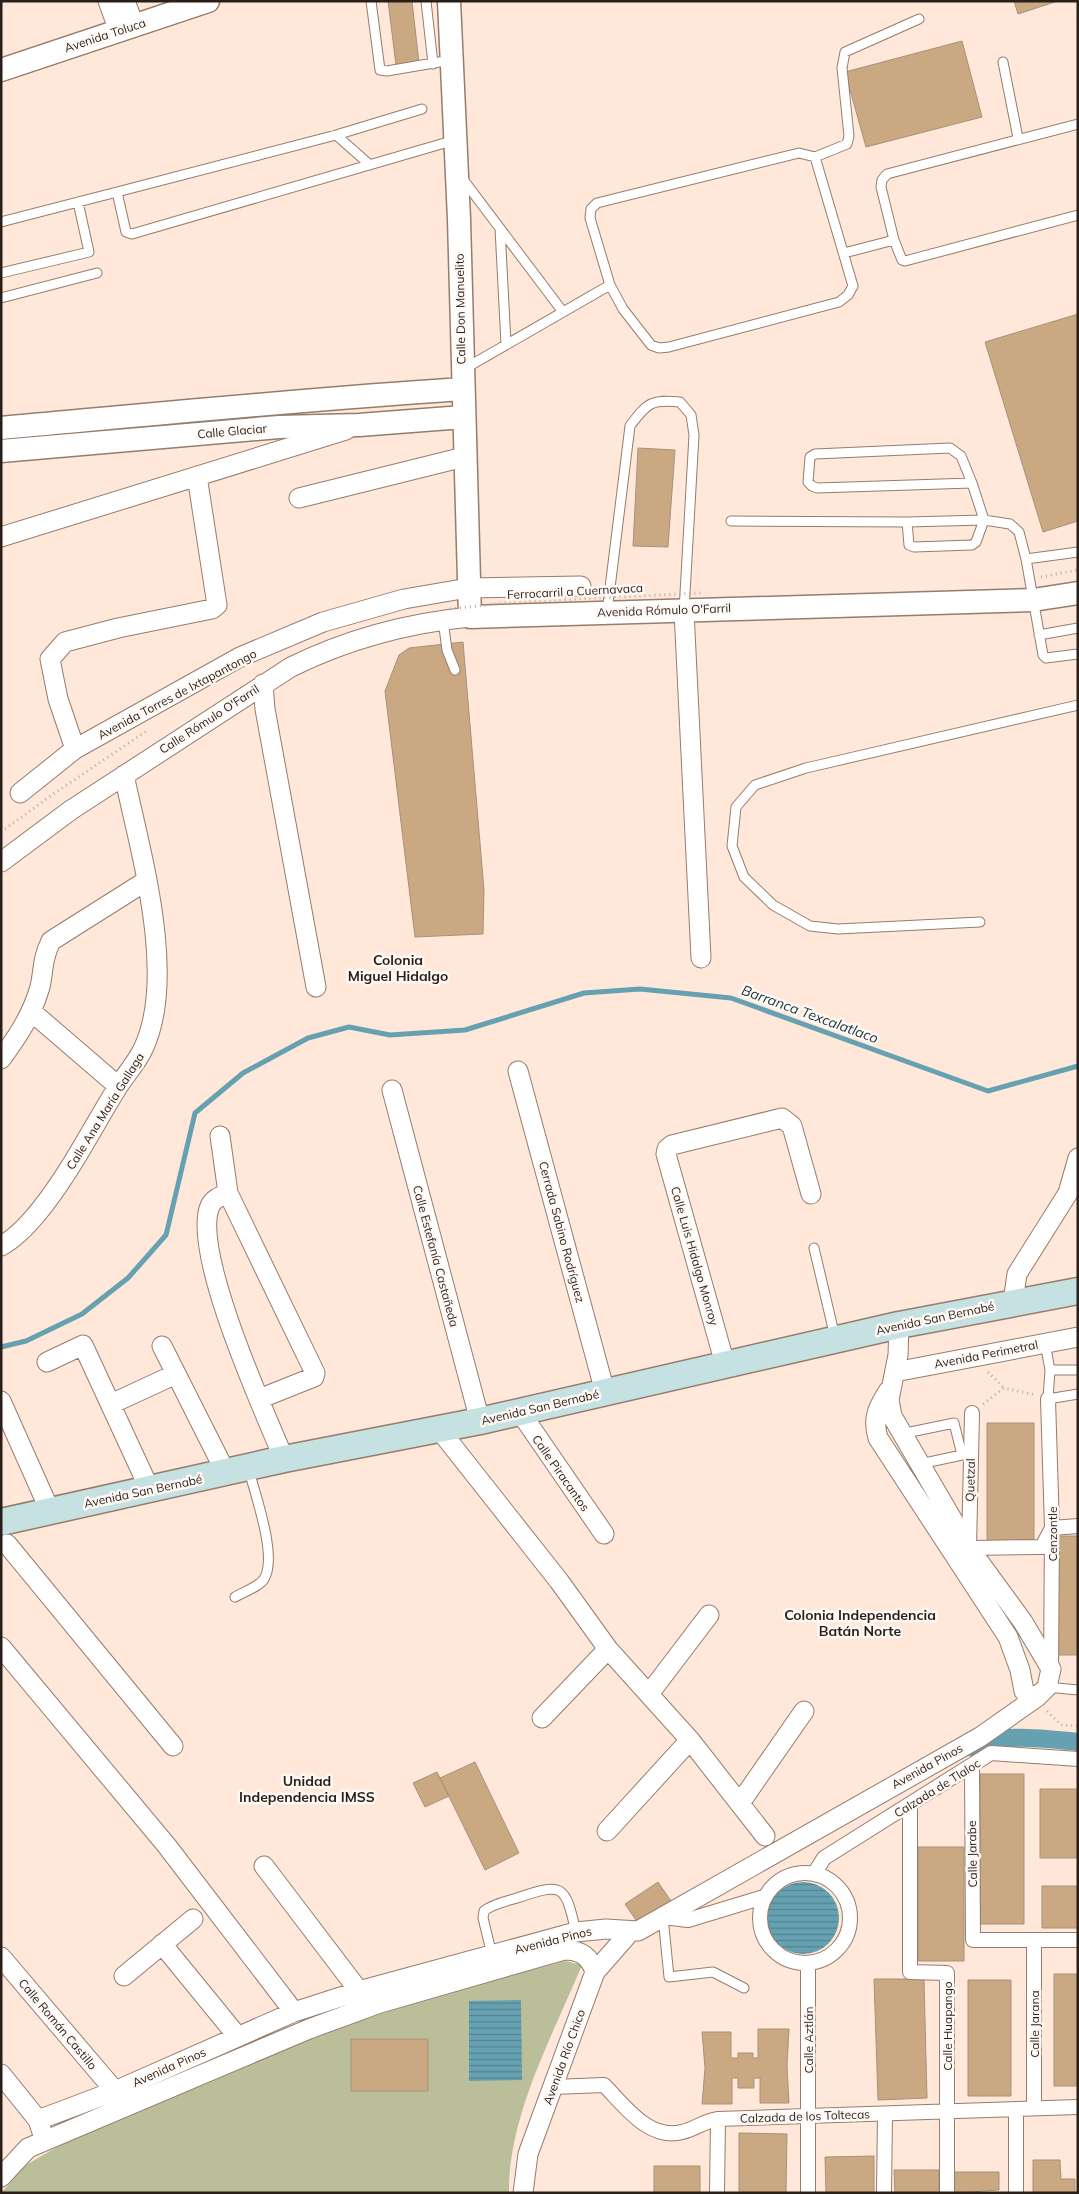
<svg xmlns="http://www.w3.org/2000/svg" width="1079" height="2194" font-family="Mulish,sans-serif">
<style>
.grass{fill:#babf99}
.water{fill:url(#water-rules)}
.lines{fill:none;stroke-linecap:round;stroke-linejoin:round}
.stream{stroke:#66a1b2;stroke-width:5}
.canal{stroke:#66a1b2;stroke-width:18}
.building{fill:#caa881;stroke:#a6927b}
.service-casing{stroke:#967c6b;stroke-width:11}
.pedestrian-casing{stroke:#967c6b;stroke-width:16}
.minor-casing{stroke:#967c6b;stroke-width:21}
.tertiary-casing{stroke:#967c6b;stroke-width:25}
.secondary-casing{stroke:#967c6b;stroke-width:29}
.path{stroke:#beab9e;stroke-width:3;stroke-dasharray:1 4;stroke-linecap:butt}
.service{stroke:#fff;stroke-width:9}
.pedestrian{stroke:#fff;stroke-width:14}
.minor{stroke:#fff;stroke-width:19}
.tertiary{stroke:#fff;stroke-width:22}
.secondary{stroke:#c5e1e1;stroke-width:26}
.path-bridge{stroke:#beab9e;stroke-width:3;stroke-dasharray:1 4;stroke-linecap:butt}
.labels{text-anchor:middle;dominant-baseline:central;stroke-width:5;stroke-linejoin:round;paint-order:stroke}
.street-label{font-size:12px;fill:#291f18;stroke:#fff9f5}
.neighbourhood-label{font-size:14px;font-weight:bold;fill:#291f18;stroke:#fff9f5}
.water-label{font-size:14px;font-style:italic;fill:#17343d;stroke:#fff9f5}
</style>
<defs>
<pattern id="water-rules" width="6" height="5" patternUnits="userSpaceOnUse" patternTransform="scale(1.25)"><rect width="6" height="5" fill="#66a1b2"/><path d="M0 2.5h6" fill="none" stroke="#548390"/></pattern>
</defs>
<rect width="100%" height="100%" fill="#ffe8d9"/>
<path class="grass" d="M562,1960L582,1965C553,2035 508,2116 509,2193H1L26,2165L69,2140L313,2035L523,1969Z"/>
<path class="water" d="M767 1918a36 36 0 1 1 72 0a36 36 0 1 1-72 0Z
M521,2000L522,2080L469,2081V2001Z"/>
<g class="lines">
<path class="stream" d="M1,1347L26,1341L82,1314L128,1278L166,1235L195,1113L243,1073L308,1038L349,1027L390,1035L465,1030L584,993L640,989L731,998L988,1091L1078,1066"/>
<path class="canal" d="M971,1747C997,1732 1047,1739 1078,1742"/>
</g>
<path class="building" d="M388,1H412L419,63L396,65Z
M1014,1H1058L1018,14Z
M962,41L982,117L866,147L845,72Z
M1078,314V521L1043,532L985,342Z
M638,448L675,450L668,547L633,546Z
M463,642L484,890L483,934L415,937L385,691L399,655L409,648Z
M987,1423H1034V1541H987Z
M1058,1536H1078V1655H1057Z
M475,1762L519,1853L485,1870L440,1778Z
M437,1772L449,1796L425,1807L413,1783Z
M980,1774H1024V1924H980Z
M1040,1789H1078V1858H1040Z
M918,1847H964V1961H918Z
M658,1882L671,1901L638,1923L625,1904Z
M1042,1886H1078V1928H1042Z
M1054,1974H1078V2086H1054Z
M874,1979H924L927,2098L878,2100Z
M968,1980H1011V2096H968Z
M758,2029H789L787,2066L789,2103H760V2078H754V2088H738V2078H732V2104H702L705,2068L702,2032H731V2058H738V2053H753V2058H758Z
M351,2039H428V2091H351Z
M739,2133L787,2134L786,2193H739Z
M874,2156V2193H826L825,2157Z
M1033,2160H1060L1061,2179H1075V2193H1033Z
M654,2166H700V2193H654Z
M894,2170H939V2193H895Z
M953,2172H999V2190L953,2193Z"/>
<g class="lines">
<defs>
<path id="service" d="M371,1L380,70L387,71L451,60
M426,1L433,64
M1003,62L1018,138
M422,109L336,135L117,192L126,232L132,234L455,140
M1078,124L887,174L882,180L881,187L894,240L902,260L905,261L1078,215
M336,135L370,165
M799,153L815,157L853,286L848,295L839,302L669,347L659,348L651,345L623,309L610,285L590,218L591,209L597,203Z
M815,157L847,144L849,136L842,68L845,52L919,19
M462,178L563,312
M1,222L117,192
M500,228L506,344
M844,253L894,240
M1,273L89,252L78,202
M1,298L97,273
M464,369L610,285
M731,521L907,522L984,520L1010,524L1019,532L1026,559L1043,655L1046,658L1078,654
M907,522L909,545L914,547L972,545L976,542L984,520L972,483L961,456L950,448L815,454L810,457L808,482L812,486L817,488L972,483
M1026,559L1078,552
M607,612L630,426C647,403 651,399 680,402L691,415L694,435L684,611
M443,620L447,650L455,670
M1039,635L1078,628
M980,922L838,929L810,926L773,905L744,877L732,846L736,807L755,785L806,768L1078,705
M814,1248L835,1337
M1045,1343L1050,1370L1048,1399L1078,1394
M1050,1370H1078
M901,1434L954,1423L962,1455L920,1464
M235,1597C243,1592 259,1587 264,1579C278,1557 255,1495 249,1470
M1047,1687L1078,1690
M663,1917L669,1977L713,1972L744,1988
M492,1955L483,1918L484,1911C492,1904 507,1901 517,1898C564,1882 565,1885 576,1932"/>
<path id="pedestrian" d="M1048,1399L1052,1528L1051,1669
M972,1413L969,1548L1042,1547L1052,1528L1078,1526
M972,1767L973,1940H1078
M910,1805V1972L947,1973V2193
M760 1918a45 45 0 1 1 90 0a45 45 0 1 1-90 0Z
M814,1874L824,1858L991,1753L1078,1759
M663,1917L688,1920L764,1897
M1034,1940V2108
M808,1964V2193
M553,2087L604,2085C624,2105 649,2141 682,2132C695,2129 704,2121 718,2119L1078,2107
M1016,2109V2193
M717,2193L718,2119
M884,2193L885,2114"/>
<path id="minor" d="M108,1L119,31
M125,1L134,25
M299,498L464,457
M1,537L346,430
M684,611L701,958
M263,684L265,709L316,987
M75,749L58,699L50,659L65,642L118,628L212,609L217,605L197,476
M20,793L75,749L240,657L323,622L404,599L468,588L581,586
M1,862L71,810L291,667C348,639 408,623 470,617
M32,1012L118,1086
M1,1059C18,1036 32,1015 40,987C44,969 42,959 51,941L146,881
M518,1071L605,1392
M392,1090L480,1421
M220,1136L228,1193L315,1373L314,1377L259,1399
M228,1193C221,1196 213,1199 210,1206C191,1251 264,1411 284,1459
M1,1246C33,1229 66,1175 84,1144C96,1124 107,1104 119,1085C127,1073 138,1061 144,1047C177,974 140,851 124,775
M1013,1302L1017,1274L1068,1193L1078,1158
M162,1346L226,1473
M47,1362L83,1345L150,1490
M725,1364L666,1154L667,1149L672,1145L782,1118L792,1126L811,1194
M895,1372L1078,1337
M889,1390C878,1407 872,1418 878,1438L1008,1637L1020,1670L1024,1691L1034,1698
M1,1401L50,1511
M111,1404L176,1374
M520,1412L604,1534
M439,1429L559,1581L608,1649L690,1740L765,1836
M7,1544L173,1746
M1,1647L167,1846L294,2012
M649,1694L709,1615
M542,1718L608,1649
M740,1803L804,1711
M607,1831L690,1740
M264,1866L359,1991
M162,1944L238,2037
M1,1957L115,2091
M124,1976L193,1919
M1,2074L38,2120L42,2132
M38,2120L115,2091L294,2012L359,1991L576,1932L606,1929L638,1931L980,1737L1037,1697L1047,1687L1051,1669L1023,1622L969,1548L892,1416L889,1400L898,1355L899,1325
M1,2177L28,2148L309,2029L380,2003L564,1950C580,1950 590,1956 595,1972
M523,2193L528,2154L595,1972L630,1932"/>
<path id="tertiary" d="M449,1L459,219L470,617L1033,600L1078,593
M1,70L208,1
M1,428C155,414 308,399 462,389
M1,451L279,427L359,425L463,417"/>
<path id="secondary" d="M1,1522L284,1459L480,1421L899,1325L1078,1291"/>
</defs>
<use href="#service" class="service-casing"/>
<use href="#pedestrian" class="pedestrian-casing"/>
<use href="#minor" class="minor-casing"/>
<use href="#tertiary" class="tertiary-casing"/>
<use href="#secondary" class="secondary-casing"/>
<path class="path" d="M1041,577L1078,570
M1,832L49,797L148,730
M988,1372L1004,1388
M983,1404L1004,1388L1036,1395
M1047,1711L1061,1725L1078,1726"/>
<use href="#service" class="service"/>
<use href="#pedestrian" class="pedestrian"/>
<use href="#minor" class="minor"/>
<use href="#tertiary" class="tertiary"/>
<use href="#secondary" class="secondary"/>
<path class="path-bridge" d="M450,609L514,602L701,593"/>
</g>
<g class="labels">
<g class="street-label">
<text transform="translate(105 35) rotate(-18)">Avenida Toluca</text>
<text transform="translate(460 309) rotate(-91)">Calle Don Manuelito</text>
<text transform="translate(232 431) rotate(-5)">Calle Glaciar</text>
<text transform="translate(575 591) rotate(-3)">Ferrocarril a Cuernavaca</text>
<text transform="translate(664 610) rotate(-2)">Avenida Rómulo O'Farril</text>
<text transform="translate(177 694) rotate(-28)">Avenida Torres de Ixtapantongo</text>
<text transform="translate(209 719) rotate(-33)">Calle Rómulo O'Farril</text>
<text transform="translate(105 1111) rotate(-58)">Calle Ana María Gallaga</text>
<text transform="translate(562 1232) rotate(75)">Cerrada Sabino Rodríguez</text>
<text transform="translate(436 1256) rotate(75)">Calle Estefanía Castañeda</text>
<text transform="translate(695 1256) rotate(74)">Calle Luis Hidalgo Monroy</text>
<text transform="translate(935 1318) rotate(-12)">Avenida San Bernabé</text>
<text transform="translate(986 1354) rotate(-11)">Avenida Perimetral</text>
<text transform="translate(540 1407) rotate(-13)">Avenida San Bernabé</text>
<text transform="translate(561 1473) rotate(55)">Calle Piracantos</text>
<text transform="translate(970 1480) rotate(-89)">Quetzal</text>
<text transform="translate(143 1491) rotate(-12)">Avenida San Bernabé</text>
<text transform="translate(1052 1534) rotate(-90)">Cenzontle</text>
<text transform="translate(927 1766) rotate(-29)">Avenida Pinos</text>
<text transform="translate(937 1788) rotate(-32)">Calzada de Tlaloc</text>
<text transform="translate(972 1854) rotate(-91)">Calle Jarabe</text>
<text transform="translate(553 1940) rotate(-14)">Avenida Pinos</text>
<text transform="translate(58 2024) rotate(50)">Calle Román Castillo</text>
<text transform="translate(1034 2024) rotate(-90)">Calle Jarana</text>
<text transform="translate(947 2026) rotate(-90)">Calle Huapango</text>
<text transform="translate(808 2040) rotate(-90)">Calle Aztlán</text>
<text transform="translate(564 2057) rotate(-70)">Avenida Río Chico</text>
<text transform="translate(169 2067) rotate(-24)">Avenida Pinos</text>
<text transform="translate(805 2116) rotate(-2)">Calzada de los Toltecas</text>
</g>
<g class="neighbourhood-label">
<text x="398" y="960">Colonia<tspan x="398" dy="16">Miguel Hidalgo</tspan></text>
<text x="860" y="1615">Colonia Independencia<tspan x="860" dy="16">Batán Norte</tspan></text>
<text x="307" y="1781">Unidad<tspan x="307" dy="16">Independencia IMSS</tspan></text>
</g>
<g class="water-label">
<text transform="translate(810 1014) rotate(20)">Barranca Texcalatlaco</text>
</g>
</g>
<rect width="1079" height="2194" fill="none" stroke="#291f18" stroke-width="5"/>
</svg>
